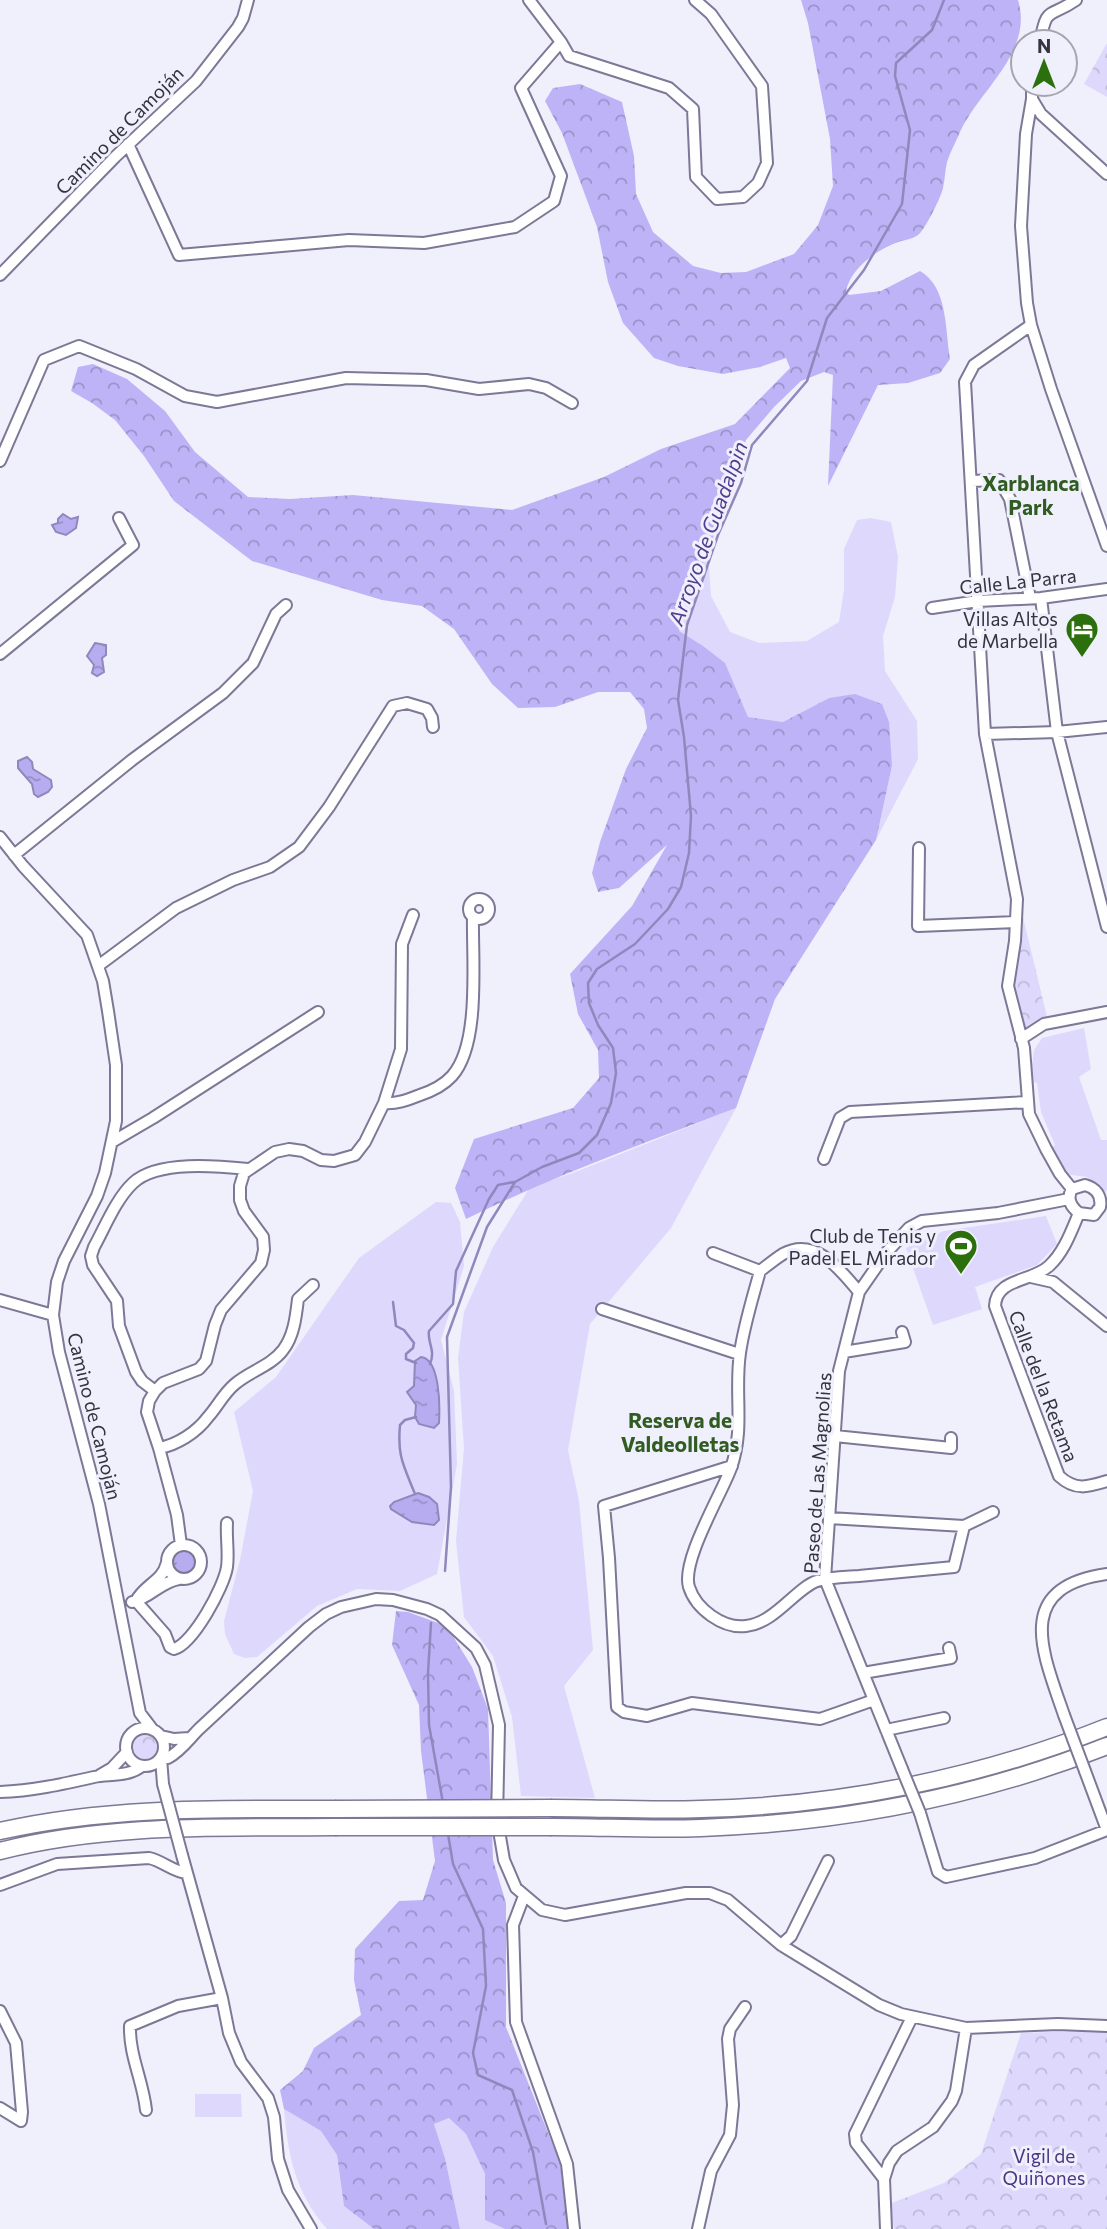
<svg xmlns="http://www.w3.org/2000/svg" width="1107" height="2229" font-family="Commissioner,sans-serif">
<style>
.green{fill:#ddd8fc}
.forest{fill:url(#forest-crowns)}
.park{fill:url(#park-crowns)}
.water{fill:url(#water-ripples);stroke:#9088bc;stroke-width:2}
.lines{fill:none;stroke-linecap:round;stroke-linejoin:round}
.stream{stroke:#9088bc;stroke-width:2.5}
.minor-casing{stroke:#7c7895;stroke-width:14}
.highway-casing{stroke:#7c7895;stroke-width:19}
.minor{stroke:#fff;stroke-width:10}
.highway{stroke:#fff;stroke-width:16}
.minor-bridge-casing{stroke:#7c7895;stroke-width:14;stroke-linecap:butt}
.highway-bridge-casing{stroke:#7c7895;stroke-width:19;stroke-linecap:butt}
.minor-bridge{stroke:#fff;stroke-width:10}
.highway-bridge{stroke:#fff;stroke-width:16}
.labels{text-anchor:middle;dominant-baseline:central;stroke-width:6;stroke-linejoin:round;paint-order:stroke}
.street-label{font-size:19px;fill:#34333f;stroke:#f0effc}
.poi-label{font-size:19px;fill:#34333f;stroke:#f0effc;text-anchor:end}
.park-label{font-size:19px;fill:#4b3786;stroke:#f0effc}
.neighbourhood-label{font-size:21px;font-weight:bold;fill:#305c22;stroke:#f0effc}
.water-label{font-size:21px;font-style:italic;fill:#513d8d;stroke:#f0effc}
</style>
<defs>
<pattern id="forest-crowns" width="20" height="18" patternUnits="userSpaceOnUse" patternTransform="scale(1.75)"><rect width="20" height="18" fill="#beb3f7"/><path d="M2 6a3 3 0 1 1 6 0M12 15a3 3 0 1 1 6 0" fill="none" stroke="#9b92c9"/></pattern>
<pattern id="park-crowns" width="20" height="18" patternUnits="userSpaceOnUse" patternTransform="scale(1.75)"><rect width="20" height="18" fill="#ddd8fc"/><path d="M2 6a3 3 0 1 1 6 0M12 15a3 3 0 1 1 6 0" fill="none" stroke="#bebad9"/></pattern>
<pattern id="water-ripples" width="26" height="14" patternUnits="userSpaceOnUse" patternTransform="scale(1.75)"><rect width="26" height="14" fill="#b8acf1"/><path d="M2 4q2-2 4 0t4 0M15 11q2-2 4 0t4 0" fill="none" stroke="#968dc5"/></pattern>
</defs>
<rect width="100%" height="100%" fill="#f0effc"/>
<path class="green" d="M871,518L891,522L898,557L895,597L883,636L885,671L917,721L918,759L876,840L892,766L829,698L783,722L748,717L724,663L678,631L682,610L708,553L711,596L730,632L759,643L807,641L839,622L844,590V549L857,520Z
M1084,1028L1091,1069L1079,1077L1101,1140H1107V1191L1102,1192L1087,1177L1065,1174L1050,1149L1055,1145L1041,1112L1037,1083L1030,1081L1034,1050L1042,1038Z
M736,1108L671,1228L590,1324L568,1450L579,1501L593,1650L564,1686L595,1798L521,1796L512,1717L493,1656L464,1617L456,1541L464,1448L458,1358L464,1312L493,1247L530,1187L573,1173Z
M436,1202L451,1203L460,1222L464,1266L441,1340L454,1391L457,1464L437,1574L400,1591L357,1589L317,1606L257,1657L245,1658L234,1654L225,1634L224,1621L240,1560L253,1491L234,1412L276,1377L359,1258Z
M1046,1216L1057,1244L1037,1265L975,1287L982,1309L933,1325L906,1248L944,1231Z
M195,2094H241L242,2117H195Z
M284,2109L321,2131L337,2155L344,2206L374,2229H327C295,2192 288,2156 284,2109Z
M449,2118L466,2134L485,2174V2220L505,2229H460L445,2158L434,2124Z"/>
<path class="forest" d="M801,0H1018C1034,52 979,90 960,132C956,142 950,152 947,162C945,170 945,179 943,188C941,197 925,230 918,235C913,239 904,240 898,242C876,250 851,268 846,291L849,295L881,291L920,271C948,287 945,329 950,359L940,373L908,383L878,385L828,486L833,375L824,372L801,381L774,407L746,440L708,553L682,610L679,631L703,646L725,663L748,717L783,722L829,698L855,694L882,704L889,722L892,766L876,840L775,999L736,1108C645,1143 553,1176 466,1219L455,1188L474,1139L573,1108L599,1078L598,1050L578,1014L570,974L632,906L667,845L619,888L598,892L592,873L600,842L626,769L647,728L644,709L630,692H598L555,707L518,708L492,684L454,629L422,606L382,600L252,561L174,501L144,456L115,420L92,403L71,391L78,367L93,364L127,379L165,411L195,452L248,497L290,499L353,495L512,510L604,477L661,449L735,424L790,368L786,358L760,367L723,374L678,366L654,358L623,323L608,282L597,227L562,133L545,101L553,88L580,84L622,102L634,156L636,194L653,232L693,266L721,273L746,272L794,254L818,225L833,186L830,139L808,23Z
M396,1611L408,1612L438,1623L451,1633L472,1667L488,1709L493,1860L506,1903V2027L560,2163L568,2229H505L485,2220V2174L466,2134L449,2118L434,2124L445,2158L460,2229H374L344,2206L337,2155L321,2131L284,2109L280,2090L303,2071L314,2048L361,2015L354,1980L355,1949L399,1901L423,1900L435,1861L421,1751L419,1705L392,1645Z"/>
<path class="park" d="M1107,43V97L1084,84Z
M1021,909L1047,1017L1022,1030L1013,984Z
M133 1747a12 12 0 1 1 24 0a12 12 0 1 1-24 0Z
M1081,2031L1107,2032V2229H894L889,2204L944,2183L981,2154L1021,2033Z"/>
<path class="water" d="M63,514L71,519L78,517L76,528L66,535L56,532L52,525L58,523V519Z
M95,643L106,645V655L102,658L104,672L97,676L92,673L94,665L87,656Z
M27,757L32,762L33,769L51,780L52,787L48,792L38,797L34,794L32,784L18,768V761Z
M421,1357C440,1359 440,1406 439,1423L434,1428L419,1424L415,1417L416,1405L407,1392L414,1386L415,1361Z
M418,1493L429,1497L437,1504L439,1520L434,1525L412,1522L391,1509L390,1506L394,1502Z
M171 1563a13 13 0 1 1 26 0a13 13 0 1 1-26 0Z"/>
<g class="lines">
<path class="stream" d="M393,1302L396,1326L404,1330L414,1343L413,1348L406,1354V1359L416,1363
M430,1364C436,1349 427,1343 429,1331L453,1304L456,1271L489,1199L498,1185L514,1182
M415,1494C404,1466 397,1457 400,1425L405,1420L416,1417
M445,1571L451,1487L447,1337L487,1227L515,1182L542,1167L579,1153L597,1135L611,1103L616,1073L613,1048L598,1025L589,1003L588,983L597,969L635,944L668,909L681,887L689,853L691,816L684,737L678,700L687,625L718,535L741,483L752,445L807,381L827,318L864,270L902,204L910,130L895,76L896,63L932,30L944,0
M431,1623L428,1673L429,1725L443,1803
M448,1834L453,1864L483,1929L486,1986L473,2053L478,2075L512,2090L533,2152L546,2224"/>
<defs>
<path id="minor" d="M561,42L569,56L669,88L693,109L696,177L717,199L743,197L758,183L767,163L762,86L711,14L695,0
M1040,42C1047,5 1048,19 1076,0
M1032,84V99L1026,134L1021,226L1027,303L1031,325L1051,389L1107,546
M1032,99L1041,114L1107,174
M128,144L179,255L349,240L424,243L515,227L554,201L561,176L521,88L561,42L529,0
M0,275L115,157L196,81L238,27L243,18L248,0
M1031,325L974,365L965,382L985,734L1017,899L1015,941L1008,986L1024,1048L1029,1114L1046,1149L1060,1174L1072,1189
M0,461L44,360L79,346L136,369L185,396L217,402L346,378L426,380L479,389L529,384L546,388L572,403
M971,481L999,480L1010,499L1030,598
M1041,598L1057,732L1107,927
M932,608L978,601L1041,598L1107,589
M0,654L133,545L119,518
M985,734L1057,732L1107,727
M0,837L23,866L87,935L103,981L108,1011L116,1065V1121L105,1173L97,1196L64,1261L57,1282L53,1315L59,1352L99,1504L140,1713L153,1730
M919,848L918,926L1016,922
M14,855L132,760L223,693L253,663L276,614L286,605
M469 909a10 10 0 1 1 20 0a10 10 0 1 1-20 0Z
M98,966L176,908L233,880L270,867L299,847L329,807L393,706L407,703L427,709L432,718L433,727
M1021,1039L1044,1024L1107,1012
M384,1103C397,1104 407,1100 420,1095C432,1091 443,1086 452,1076C481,1044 472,958 473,917
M112,1142L153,1118L318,1012
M824,1159L840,1118L850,1112L1027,1102
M1085,1185C1096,1188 1102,1196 1100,1207L1094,1215L1079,1213C1071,1207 1066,1199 1072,1189Z
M1079,1213C1071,1232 1064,1252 1049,1266C1032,1282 996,1278 995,1306L1059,1476C1075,1491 1088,1487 1107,1481
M713,1253L760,1271
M1031,1277L1053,1282L1107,1326
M859,1292C841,1271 816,1236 783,1254C775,1259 768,1265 760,1271C753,1297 744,1325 740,1353C734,1393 745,1428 731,1468C721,1495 681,1561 689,1587C696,1609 723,1629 746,1626C775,1623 796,1588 817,1581C830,1577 845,1577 859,1576C890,1573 922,1570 954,1567L964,1526L993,1512
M0,1300L53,1315
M602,1309L739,1354
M844,1352L905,1342L902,1332
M155,1391L142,1381L136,1372L119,1326L117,1301L93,1265L91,1256L94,1247C105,1227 116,1199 133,1183C157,1160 218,1166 248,1169
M835,1436L951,1448V1438
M159,1448C177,1445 197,1432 208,1417C218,1406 223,1394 235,1384C250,1371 271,1366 283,1350C294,1336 296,1316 298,1299L313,1285
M732,1466L604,1506L609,1558L617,1707L624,1712L647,1716L692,1703L820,1719L874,1700
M829,1518L964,1526
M167 1562a17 17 0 1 1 34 0a17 17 0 1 1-34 0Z
M181,1545L177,1515L159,1448L147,1412L149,1401L155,1391L163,1383L199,1369L206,1361L215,1325L221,1310L261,1263L264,1250L263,1237L244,1211L240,1200V1186L244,1173L275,1152L289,1149L303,1151L321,1160L334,1161L355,1155L365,1142L384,1103L401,1049L402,944L413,915
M136,1601L165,1634L170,1647L174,1649C193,1644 224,1587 227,1567C229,1553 226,1538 227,1523
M136,1601C143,1586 163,1580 166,1565
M132,1602C152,1597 160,1582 179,1579
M863,1673L951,1658L949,1648
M1064,1715C1042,1651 1013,1587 1107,1574
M126 1747a19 19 0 1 1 38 0a19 19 0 1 1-38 0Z
M886,1730L944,1718
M161,1736L174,1739L189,1738
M162,1757L168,1758C182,1750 188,1740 199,1729L309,1627L326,1614L341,1607L376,1599L393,1600L427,1609L440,1615L476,1648L485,1665L499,1725L497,1819L504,1860L516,1888L542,1910L565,1915L686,1893H710L728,1900L781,1945L879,2005L901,2014L966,2028L1058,2024L1107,2026
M161,1758L163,1784
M902,1769L825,1579L839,1371L859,1292L886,1253L909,1228L922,1221L998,1213L1069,1199
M1085,1771L1107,1830
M100,1775L112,1768L127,1752
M0,1792C32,1791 63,1784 94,1777C109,1774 129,1777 142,1766
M920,1813L938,1872L946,1877L1035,1858L1107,1830
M182,1855L222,1998L229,2033L241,2062L268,2098L274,2117L278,2159L288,2190L311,2229
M0,1885L57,1864L149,1858C163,1861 173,1872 187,1873
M524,1896L513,1925L516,2022L567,2164L574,2229
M781,1945L791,1936L828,1861
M0,2011L16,2043L22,2112L21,2121L0,2108
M146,2110C143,2081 129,2055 130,2026L178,2006L222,1998
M884,2179L856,2143L855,2134L912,2017
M698,2229L711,2171L730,2135L733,2105L728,2039L730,2029L745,2007
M886,2229L884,2179L889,2163L897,2151L933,2127L952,2101L956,2091L966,2028"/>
<path id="highway" d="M552,1808C602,1808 652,1811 701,1809C839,1806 979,1778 1107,1727
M552,1827C602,1827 652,1830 701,1828C840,1823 978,1797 1107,1746
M0,1831C110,1806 223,1809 335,1809
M0,1851C109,1823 223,1828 335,1827"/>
</defs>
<use href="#minor" class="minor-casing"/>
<use href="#highway" class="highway-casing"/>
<use href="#minor" class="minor"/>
<use href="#highway" class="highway"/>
<defs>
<path id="minor-bridge" d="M1064,1715L1085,1771
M902,1769L920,1813
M163,1784L182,1855"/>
<path id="highway-bridge" d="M335,1809L552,1808
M335,1827H552"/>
</defs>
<use href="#minor-bridge" class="minor-bridge-casing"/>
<use href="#highway-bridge" class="highway-bridge-casing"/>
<use href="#minor-bridge" class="minor-bridge"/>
<use href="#highway-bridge" class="highway-bridge"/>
</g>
<defs>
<symbol id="hotel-pin" viewBox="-11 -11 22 30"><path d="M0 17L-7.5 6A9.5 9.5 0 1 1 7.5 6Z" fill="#2c700d" stroke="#f0effc"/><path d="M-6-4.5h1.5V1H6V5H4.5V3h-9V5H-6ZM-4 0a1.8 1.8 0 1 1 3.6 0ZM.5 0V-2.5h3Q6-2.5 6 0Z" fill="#fff"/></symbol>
<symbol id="stadium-pin" viewBox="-11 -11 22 30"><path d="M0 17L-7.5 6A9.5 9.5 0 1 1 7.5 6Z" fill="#2c700d" stroke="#f0effc"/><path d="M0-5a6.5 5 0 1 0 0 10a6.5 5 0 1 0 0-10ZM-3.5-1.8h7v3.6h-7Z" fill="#fff"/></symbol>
</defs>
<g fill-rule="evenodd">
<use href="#hotel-pin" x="1063" y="610" width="38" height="52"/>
<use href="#stadium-pin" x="942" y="1227" width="38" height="52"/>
</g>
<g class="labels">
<g class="street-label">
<text transform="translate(119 130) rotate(-45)">Camino de Camoján</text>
<text transform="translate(1018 581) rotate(-6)">Calle La Parra</text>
<text transform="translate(1044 1386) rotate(69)">Calle del la Retama</text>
<text transform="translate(95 1416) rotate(76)">Camino de Camoján</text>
<text transform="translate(817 1473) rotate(-86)">Paseo de Las Magnolias</text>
</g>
<g class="poi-label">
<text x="1058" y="618">Villas Altos<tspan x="1058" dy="22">de Marbella</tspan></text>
<text x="936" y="1235">Club de Tenis y<tspan x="936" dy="22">Padel EL Mirador</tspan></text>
</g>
<g class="park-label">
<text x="1044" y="2155">Vigil de<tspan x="1044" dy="22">Quiñones</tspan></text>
</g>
<g class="neighbourhood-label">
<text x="1031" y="482">Xarblanca<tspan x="1031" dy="24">Park</tspan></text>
<text x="680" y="1419">Reserva de<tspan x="680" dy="24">Valdeolletas</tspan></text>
</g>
<g class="water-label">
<text transform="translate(707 533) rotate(-70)">Arroyo de Guadalpin</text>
</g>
</g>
<g transform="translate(1044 63)"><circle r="33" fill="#f0effc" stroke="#a5a4b0" stroke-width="2"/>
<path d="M0-5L12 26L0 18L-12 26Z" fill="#2c700d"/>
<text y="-10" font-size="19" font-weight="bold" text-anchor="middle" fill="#34333f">N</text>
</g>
</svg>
